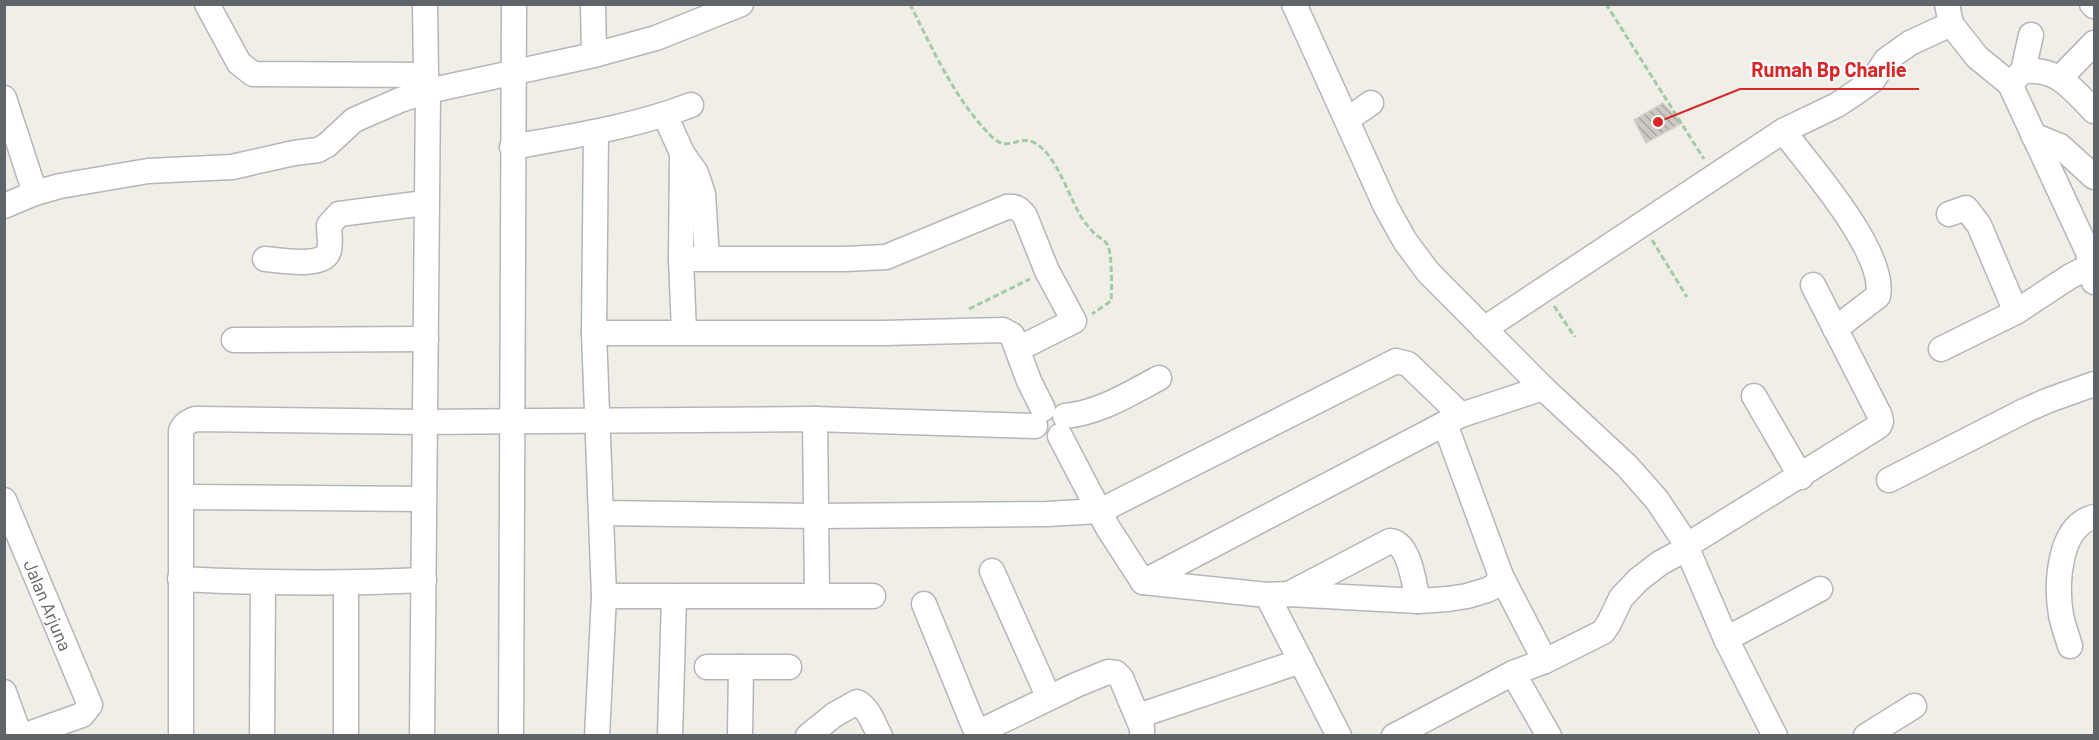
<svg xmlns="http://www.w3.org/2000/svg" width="2099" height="740" font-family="Barlow,sans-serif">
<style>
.building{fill:url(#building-back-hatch);stroke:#d6cfc6;stroke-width:1.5}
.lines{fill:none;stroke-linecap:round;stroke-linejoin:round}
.minor-casing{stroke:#b3b6ba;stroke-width:27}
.path{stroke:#9fcca6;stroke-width:3;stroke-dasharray:6 3;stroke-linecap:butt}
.minor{stroke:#fff;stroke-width:24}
.labels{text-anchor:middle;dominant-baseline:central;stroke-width:4.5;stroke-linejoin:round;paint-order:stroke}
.street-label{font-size:18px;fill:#5f6468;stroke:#fff}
.leader{fill:none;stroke:#d62828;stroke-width:2}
.callout-dot{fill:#d62828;stroke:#fff;stroke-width:2}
.callout-label{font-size:20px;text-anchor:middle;font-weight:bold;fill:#d62828;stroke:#fff;stroke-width:4.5;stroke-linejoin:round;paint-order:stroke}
</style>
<defs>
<pattern id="building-back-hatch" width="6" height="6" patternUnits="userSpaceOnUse" patternTransform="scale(1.5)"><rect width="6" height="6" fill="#ccc9c5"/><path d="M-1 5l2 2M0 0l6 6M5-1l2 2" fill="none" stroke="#a9a7a4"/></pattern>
</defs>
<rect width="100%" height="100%" fill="#f1eee8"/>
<path class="building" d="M1663,103L1682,123L1646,143L1634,120Z"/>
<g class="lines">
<defs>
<g id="minor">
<path d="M207,4L239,63L253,74L426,75"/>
<path d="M593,4L594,55"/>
<path d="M1294,4L1386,207L1405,241L1428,272L1543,388L1627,466L1657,500L1683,539L1726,639L1775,736"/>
<path d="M1947,4L1951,24L1977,57L2010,84L2088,252L2094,282"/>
<path d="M2092,4L2094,6"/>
<path d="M2023,71L2031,35"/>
<path d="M2060,78L2094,43"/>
<path d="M2010,84L2023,71C2059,68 2071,88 2094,111"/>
<path d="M4,98L35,193"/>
<path d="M665,115L682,153L696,173L703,194L707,258"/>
<path d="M1348,119L1371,103"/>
<path d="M1783,131C1809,165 1887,253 1878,296L1835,329"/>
<path d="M596,133L594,333L604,596L597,736"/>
<path d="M2033,135L2060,146L2094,177"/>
<path d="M512,147C573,136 634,127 691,105"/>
<path d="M682,153L681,259L684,332"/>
<path d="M4,206L35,193L60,186L148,171L232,167L294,153L318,150L327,145L354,120L400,100L428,91L594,55L656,38L741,4"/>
<path d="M1949,214L1966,208L1979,225L2016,312"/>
<path d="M265,259C279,260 325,269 329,250C331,243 329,233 329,225L339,214L425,203"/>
<path d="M681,259H846L886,257L1007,207C1016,206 1020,209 1025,216L1047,271L1074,321L1018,349"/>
<path d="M1484,329L1783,131L1837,105L1855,93L1873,80L1886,60L1910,43L1951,24"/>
<path d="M594,333H884L1003,330L1012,335L1029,381L1043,409"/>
<path d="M234,340L426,339"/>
<path d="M1941,349L2016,312L2069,277L2092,265"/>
<path d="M1754,396L1801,477"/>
<path d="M1065,416C1099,413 1129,394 1159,378"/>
<path d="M815,419L817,596"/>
<path d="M1445,424L1501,576L1545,661"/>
<path d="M1060,436L1108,528L1143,582L1267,595L1289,594L1418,601L1448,599L1467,596L1487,590L1495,586L1501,576"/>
<path d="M1889,480L2024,411L2049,400L2094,384"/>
<path d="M182,497L423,499"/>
<path id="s1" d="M4,500L90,705L82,715L23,736"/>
<path d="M602,513L817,516L1047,514L1100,511L1396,361L1408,364L1461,415"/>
<path d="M1686,546L1879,426L1881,422L1880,416L1813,285"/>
<path d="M992,571L1049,698"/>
<path d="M180,579C262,583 342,584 424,580"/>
<path d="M1143,582L1461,415L1543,388"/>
<path d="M346,584V736"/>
<path d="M1289,594L1390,541C1410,543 1414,584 1418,601"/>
<path d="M1267,595L1339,736"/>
<path d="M604,596H873"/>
<path d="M924,604L978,736"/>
<path d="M1726,639L1820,589"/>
<path d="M2070,646C2067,636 2063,625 2061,615C2056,585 2058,526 2094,517"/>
<path d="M707,667H789"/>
<path d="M1513,673L1549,736"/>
<path d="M4,692L20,736"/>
<path d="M1138,716L1301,661"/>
<path d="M977,733L1076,685L1108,672L1116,673L1121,678L1142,728V736"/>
<path d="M181,736V431C184,424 188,422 195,419L425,422L815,419L1035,426"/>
<path d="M262,736L263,583"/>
<path d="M422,736L428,91L426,75L425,4"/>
<path d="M511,736L514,4"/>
<path d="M670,736L674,597"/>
<path d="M740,736L741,667"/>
<path d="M808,736L834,715L857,702C869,708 874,725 880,736"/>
<path d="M1394,736L1513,673L1545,661L1603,632L1609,623L1621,598L1638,580L1660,563L1688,548"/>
<path d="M1866,736L1914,706"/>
</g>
</defs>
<use href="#minor" class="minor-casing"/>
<path class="path" d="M910,4C933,50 955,100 992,137C1008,153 1019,134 1035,143C1057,155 1069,198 1083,220C1087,225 1091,230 1095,234C1099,238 1106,240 1108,246C1112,254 1112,292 1111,301L1092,314
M1606,4L1704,159
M1652,240L1687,297
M1554,306L1575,337
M969,309L1030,279"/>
<use href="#minor" class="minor"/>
</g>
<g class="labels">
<g class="street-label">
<text stroke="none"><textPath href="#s1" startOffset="114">Jalan Arjuna</textPath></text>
</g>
</g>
<path class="leader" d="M1658 122L1740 89H1919"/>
<circle class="callout-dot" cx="1658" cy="122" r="6"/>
<g class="callout-label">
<text x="1829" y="77">Rumah Bp Charlie</text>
</g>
<rect width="2099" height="740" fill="none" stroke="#5f6468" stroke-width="12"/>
</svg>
